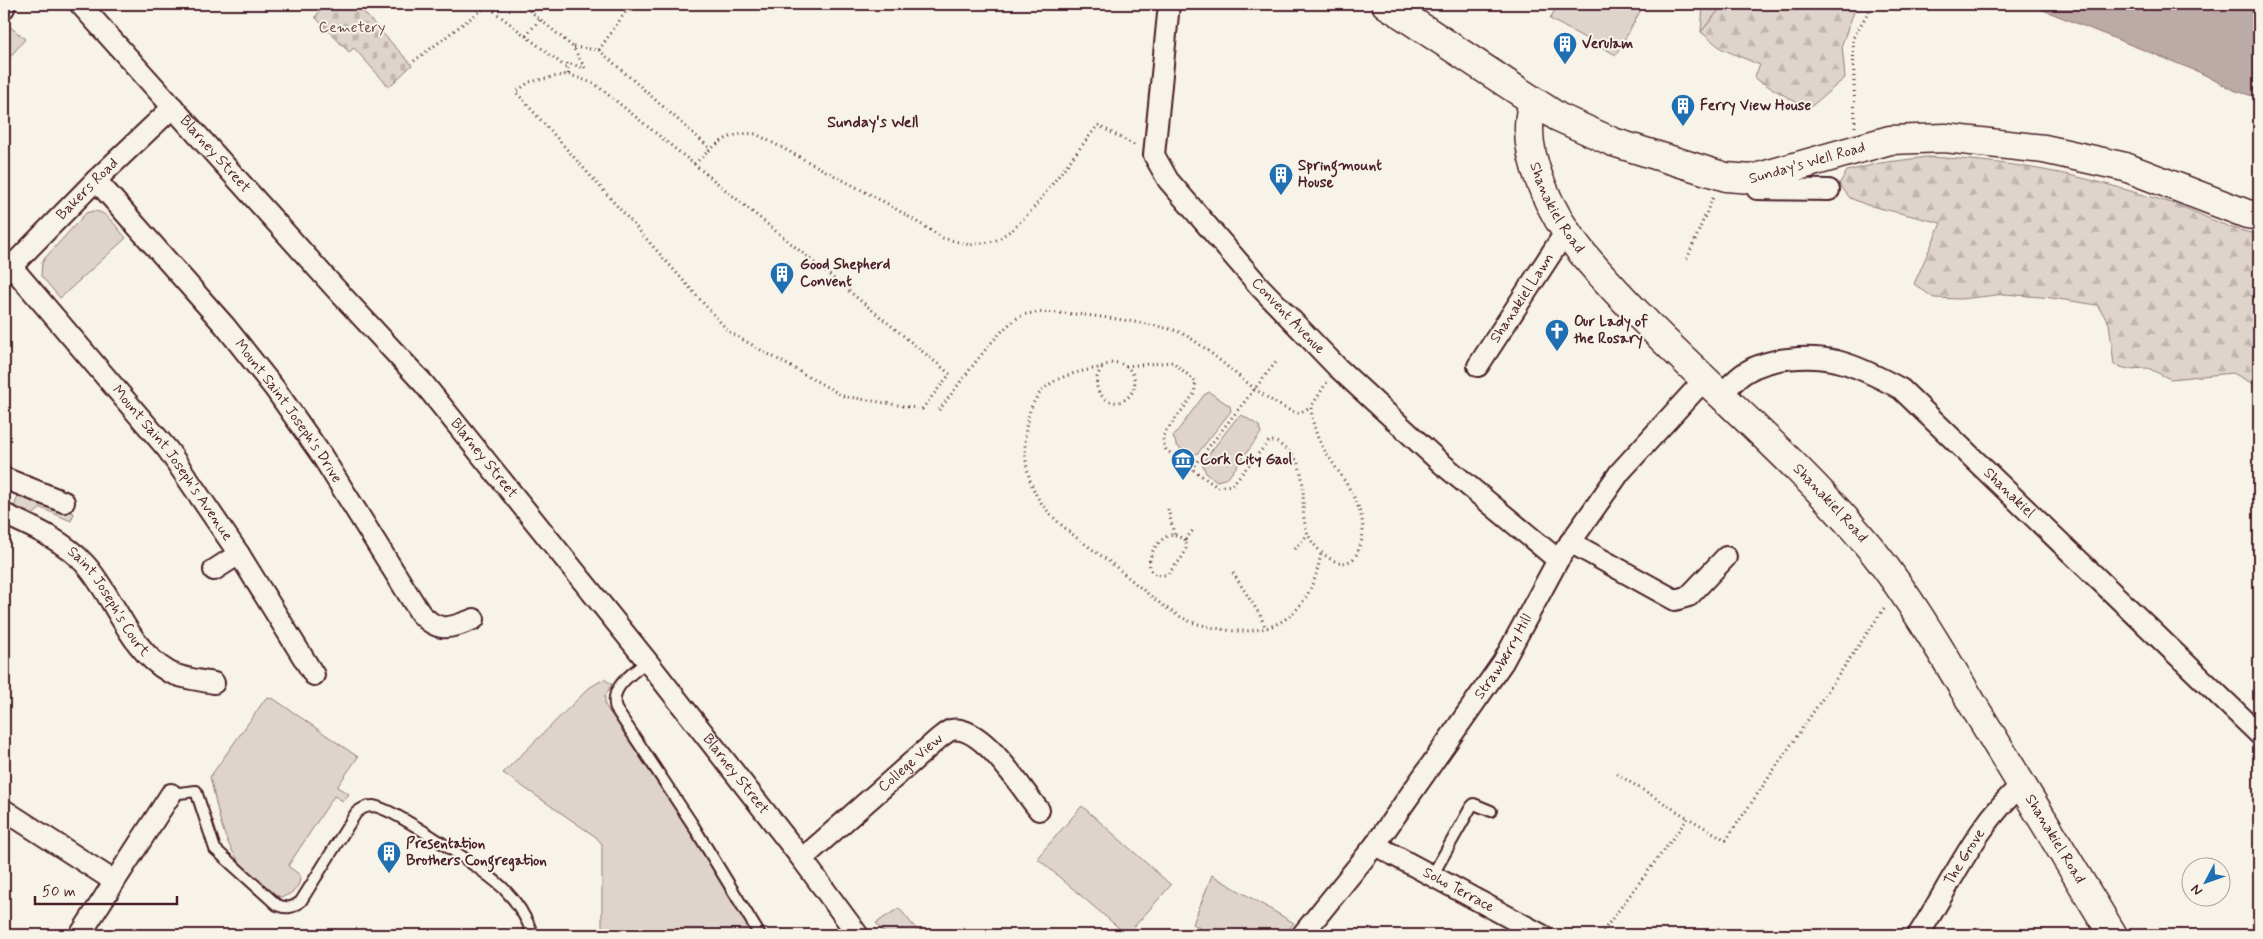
<svg xmlns="http://www.w3.org/2000/svg" width="2263" height="939" font-family="Mynerve,sans-serif">
<style>
.grass{fill:#ded4cc;stroke:#947a7c}
.forest{fill:url(#forest-firs);stroke:#947a7c}
.cemetery{fill:url(#cemetery-stones);stroke:#947a7c}
.water{fill:#bcaaa7;stroke:#8e7275}
.lines{fill:none;stroke-linecap:round;stroke-linejoin:round}
.lane-casing{stroke:#4a1f2b;stroke-width:14}
.street-casing{stroke:#4a1f2b;stroke-width:24}
.secondary-casing{stroke:#4a1f2b;stroke-width:31}
.path{stroke:#4a1f2b;stroke-width:3;stroke-dasharray:1 4;stroke-linecap:butt}
.lane{stroke:#f7f3e8;stroke-width:10}
.street{stroke:#f7f3e8;stroke-width:20}
.secondary{stroke:#f7f3e8;stroke-width:28}
.labels{text-anchor:middle;dominant-baseline:central;stroke-width:4;stroke-linejoin:round;paint-order:stroke}
.park-label{font-size:15px;fill:#6f4c53;stroke:#f7f3e8}
.poi-label{font-size:15px;font-weight:bold;fill:#4a1f2b;stroke:#f7f3e8;text-anchor:start}
.street-label{font-size:15px;fill:#4a1f2b;stroke:#f7f3e8}
.neighbourhood-label{font-size:16px;font-weight:bold;fill:#4a1f2b;stroke:#f7f3e8}
</style>
<defs>
<pattern id="forest-firs" width="22" height="20" patternUnits="userSpaceOnUse" patternTransform="scale(1.25)"><rect width="22" height="20" fill="#ded4cc"/><path d="M5 1l3.5 6h-7zM16 11l3.5 6h-7z" fill="#c0b6af"/></pattern>
<pattern id="cemetery-stones" width="16" height="16" patternUnits="userSpaceOnUse" patternTransform="scale(1.25)"><rect width="16" height="16" fill="#ded4cc"/><path d="M2 7V4a2 2 0 0 1 4 0v3zM10 15v-3a2 2 0 0 1 4 0v3z" fill="#c0b6af"/></pattern>
</defs>
<rect width="100%" height="100%" fill="#f7f3e8"/>
<filter id="ink" filterUnits="userSpaceOnUse"><feTurbulence type="fractalNoise" baseFrequency=".02" numOctaves="2"/><feDisplacementMap in="SourceGraphic" scale="10" xChannelSelector="R" yChannelSelector="G"/><feConvolveMatrix kernelMatrix="1 2 1 2 8 2 1 2 1" color-interpolation-filters="sRGB"/></filter>
<g filter="url(#ink)">
<path class="grass" d="M1558,4H1644L1616,55L1550,19Z
M1703,4H1724L1701,32Z
M8,25L25,39L4,64V34Z
M94,211C107,211 118,229 126,238L60,298L41,276L42,263L45,258L86,213Z
M1209,392L1230,406L1231,411L1198,453L1190,455L1177,446L1173,437L1204,395Z
M1242,415L1259,426L1261,433L1228,478L1217,481L1206,473L1202,463L1236,419Z
M29,495L74,513L71,521L41,508L31,516L14,507L18,496Z
M604,679L612,684L605,696V705L717,873L753,935H602V844L596,837L503,773L589,688Z
M266,698L274,699L358,757L337,787L349,794L343,801L334,796L288,866L300,875C301,886 293,894 282,897C273,895 267,889 260,883C222,852 221,821 210,777Z
M1082,806L1171,885L1127,935L1037,858Z
M1212,875L1294,923L1284,935H1211L1193,924Z
M899,908L921,935H886L876,923Z"/>
<path class="forest" d="M1724,4H1857L1842,44L1845,78L1808,109L1754,78L1760,65L1722,49L1701,32Z
M1927,157C1999,160 2071,172 2140,194C2154,198 2167,201 2180,206C2206,216 2231,231 2259,234V387L2233,373L2170,379L2148,368L2128,369L2114,365L2109,323L2097,305L2052,298L2005,294L1961,299L1934,298L1914,284L1941,223L1867,205L1850,198L1839,184L1847,171L1880,163Z"/>
<path class="cemetery" d="M326,4H356L412,65L389,87L354,48L349,52L315,17Z"/>
<path class="water" d="M2028,4H2259V98L2233,90L2199,72Z"/>
<g class="lines">
<defs>
<path id="lane" d="M647,661C631,675 609,687 616,709L691,822L760,935
M171,794L196,791L215,849L277,905C287,909 293,908 301,901L356,813C361,809 365,806 373,806C394,808 489,873 505,890C517,902 527,919 533,935
M1432,876L1471,807L1474,804L1491,811"/>
<g id="street">
<path id="s1" d="M80,4L335,288L424,384L647,661L802,859L858,935"/>
<path id="s2" d="M1169,4L1154,155L1168,180L1260,287L1338,368L1441,463L1558,560"/>
<path d="M4,8L5,4"/>
<path d="M1752,179L1757,189L1829,190"/>
<path id="s3" d="M96,180L225,326L275,389L322,456L420,613C439,634 450,628 474,619"/>
<path id="s4" d="M11,266L168,450L239,554L314,675"/>
<path id="s5" d="M4,274L96,180L173,107"/>
<path id="s6" d="M1478,366L1566,231"/>
<path id="s7" d="M1720,396C1728,388 1736,378 1746,372C1769,357 1811,355 1837,361C1860,367 1881,378 1901,389L2259,734"/>
<path d="M4,478L64,502"/>
<path id="s8" d="M4,514C32,527 63,540 85,564C115,597 128,649 169,672C182,679 200,680 214,683"/>
<path d="M1570,542L1675,600L1689,596L1726,557"/>
<path d="M214,570L239,554"/>
<path d="M4,810L114,881"/>
<path id="s9" d="M1375,845L1542,935"/>
<path id="s10" d="M802,859L938,739C942,736 946,732 951,730C982,723 1022,790 1039,810"/>
<path d="M80,935L171,794"/>
<path id="s11" d="M1302,935L1375,845L1503,662L1558,560L1620,472L1704,380"/>
<path id="s12" d="M1918,935C1951,885 1976,824 2022,785"/>
</g>
<g id="secondary">
<path id="s13" d="M1386,4L1558,117L1613,142L1726,177L1752,179L1890,140L1945,138L2044,149L2125,167L2247,214L2259,216"/>
<path id="s14" d="M1533,103C1517,151 1553,218 1583,254C1671,358 1780,440 1867,544C1908,593 1945,658 1978,713C2023,787 2068,861 2113,935"/>
</g>
</defs>
<use href="#lane" class="lane-casing"/>
<use href="#street" class="street-casing"/>
<use href="#secondary" class="secondary-casing"/>
<path class="path" d="M522,4L573,47
M494,11L500,4
M526,36L540,19
M599,50L631,4
M414,61L487,6L567,68
M568,74L567,63L585,68L573,47L599,50L711,149
M1855,127L1853,38L1873,4
M694,164L950,374L922,409L843,396L729,332L516,92L529,82L568,74L595,84L694,164C715,146 726,131 756,134L888,204L943,238L970,245L995,241L1013,229L1032,210L1098,125L1136,146
M1687,259L1713,197
M1126,366L1173,362L1196,382L1194,394L1165,433C1162,439 1163,443 1166,450L1217,487L1232,485L1269,441H1275C1282,446 1290,451 1295,458C1315,491 1286,529 1329,558C1337,563 1345,565 1353,559C1357,555 1358,551 1360,546C1374,508 1334,471 1319,440C1314,429 1312,419 1311,407L1327,382
M1102,368C1084,390 1114,415 1130,395C1140,383 1133,366 1118,363C1110,361 1102,368 1093,369C1048,377 1026,393 1025,443C1025,465 1029,486 1042,504C1060,528 1087,545 1111,563C1130,578 1162,608 1183,618C1196,625 1211,627 1226,630C1283,637 1312,607 1321,553
M939,410C957,388 998,327 1021,316C1041,305 1149,323 1174,330C1185,334 1194,340 1203,347C1226,364 1273,409 1299,413L1310,407
M1188,473L1276,362
M1168,509L1174,534
M1185,540L1174,534C1148,539 1138,583 1168,574C1175,565 1191,552 1185,540L1194,529
M1295,549L1308,534
M1233,573L1260,615L1266,629
M1617,774L1688,818
M1600,935L1688,818L1726,840L1885,607"/>
<use href="#lane" class="lane"/>
<use href="#street" class="street"/>
<use href="#secondary" class="secondary"/>
</g>
</g>
<defs>
<symbol id="building-pin" viewBox="-11 -11 22 30"><path d="M0 17L-7.5 6A9.5 9.5 0 1 1 7.5 6Z" fill="#1f6fb2" stroke="#f7f3e8"/><path d="M-4-6H4V6H1V3H-1V6H-4ZM-2.5-4.3h1.7v1.8h-1.7ZM.8-4.3h1.7v1.8H.8ZM-2.5-1h1.7V.8h-1.7ZM.8-1h1.7V.8H.8Z" fill="#fff"/></symbol>
<symbol id="church-pin" viewBox="-11 -11 22 30"><path d="M0 17L-7.5 6A9.5 9.5 0 1 1 7.5 6Z" fill="#1f6fb2" stroke="#f7f3e8"/><path d="M-1.2-6h2.4v3.5h3.3v2.4h-3.3V6h-2.4V-.1h-3.3v-2.4h3.3Z" fill="#fff"/></symbol>
<symbol id="museum-pin" viewBox="-11 -11 22 30"><path d="M0 17L-7.5 6A9.5 9.5 0 1 1 7.5 6Z" fill="#1f6fb2" stroke="#f7f3e8"/><path d="M0-6L6-3V-2H-6V-3ZM-5-1h2V3h-2ZM-1-1h2V3h-2ZM3-1h2V3H3ZM-6 4H6V6H-6Z" fill="#fff"/></symbol>
</defs>
<g fill-rule="evenodd">
<use href="#building-pin" x="1551" y="30" width="28" height="38"/>
<use href="#building-pin" x="1669" y="92" width="28" height="38"/>
<use href="#building-pin" x="1267" y="161" width="28" height="38"/>
<use href="#building-pin" x="768" y="260" width="28" height="38"/>
<use href="#church-pin" x="1543" y="317" width="28" height="38"/>
<use href="#museum-pin" x="1169" y="446" width="28" height="38"/>
<use href="#building-pin" x="375" y="839" width="28" height="38"/>
</g>
<g class="labels">
<g class="park-label">
<text x="352" y="28">Cemetery</text>
</g>
<g class="poi-label">
<text x="1582" y="44">Verulam</text>
<text x="1700" y="106">Ferry View House</text>
<text x="1298" y="166">Springmount<tspan x="1298" dy="17">House</tspan></text>
<text x="800" y="265">Good Shepherd<tspan x="800" dy="17">Convent</tspan></text>
<text x="1574" y="322">Our Lady of<tspan x="1574" dy="17">the Rosary</tspan></text>
<text x="1200" y="460">Cork City Gaol</text>
<text x="406" y="844">Presentation<tspan x="406" dy="17">Brothers Congregation</tspan></text>
</g>
<g class="street-label">
<text stroke="none"><textPath href="#s1" startOffset="202">Blarney Street</textPath></text>
<text stroke="none"><textPath href="#s13" startOffset="468">Sunday's Well Road</textPath></text>
<text stroke="none"><textPath href="#s5" startOffset="119">Bakers Road</textPath></text>
<text stroke="none"><textPath href="#s14" startOffset="111">Shanakiel Road</textPath></text>
<text stroke="none"><textPath href="#s6" startOffset="81">Shanakiel Lawn</textPath></text>
<text stroke="none"><textPath href="#s2" startOffset="362">Convent Avenue</textPath></text>
<text stroke="none"><textPath href="#s3" startOffset="301">Mount Saint Joseph's Drive</textPath></text>
<text stroke="none"><textPath href="#s1" startOffset="608">Blarney Street</textPath></text>
<text stroke="none"><textPath href="#s4" startOffset="255">Mount Saint Joseph's Avenue</textPath></text>
<text stroke="none"><textPath href="#s7" startOffset="349">Shanakiel</textPath></text>
<text stroke="none"><textPath href="#s14" startOffset="516">Shanakiel Road</textPath></text>
<text stroke="none"><textPath href="#s8" startOffset="140">Saint Joseph's Court</textPath></text>
<text stroke="none"><textPath href="#s11" startOffset="344">Strawberry Hill</textPath></text>
<text stroke="none"><textPath href="#s10" startOffset="145">College View</textPath></text>
<text stroke="none"><textPath href="#s1" startOffset="1012">Blarney Street</textPath></text>
<text stroke="none"><textPath href="#s14" startOffset="921">Shanakiel Road</textPath></text>
<text stroke="none"><textPath href="#s12" startOffset="91">The Grove</textPath></text>
<text stroke="none"><textPath href="#s9" startOffset="95">Soho Terrace</textPath></text>
</g>
<g class="neighbourhood-label">
<text x="873" y="122">Sunday's Well</text>
</g>
</g>
<rect width="2263" height="939" fill="none" stroke="#f7f3e8" stroke-width="20"/>
<rect x="10" y="10" width="2243" height="919" fill="none" stroke="#4a1f2b" stroke-width="2" filter="url(#ink)"/>
<g transform="translate(2206 882) rotate(229)"><circle r="24" fill="#f7f3e8" stroke="#b29e9c"/>
<path d="M0-4L9 19L0 12L-9 19Z" fill="#1f6fb2"/>
<text y="-8" font-size="14" font-weight="bold" text-anchor="middle" fill="#4a1f2b">N</text>
</g>
<path d="M35 896v8h142v-8" fill="none" stroke="#4a1f2b" stroke-width="2.5"/>
<text x="42" y="896" font-size="15" fill="#4a1f2b" stroke="#f7f3e8" stroke-width="4" paint-order="stroke">50 m</text>
</svg>
